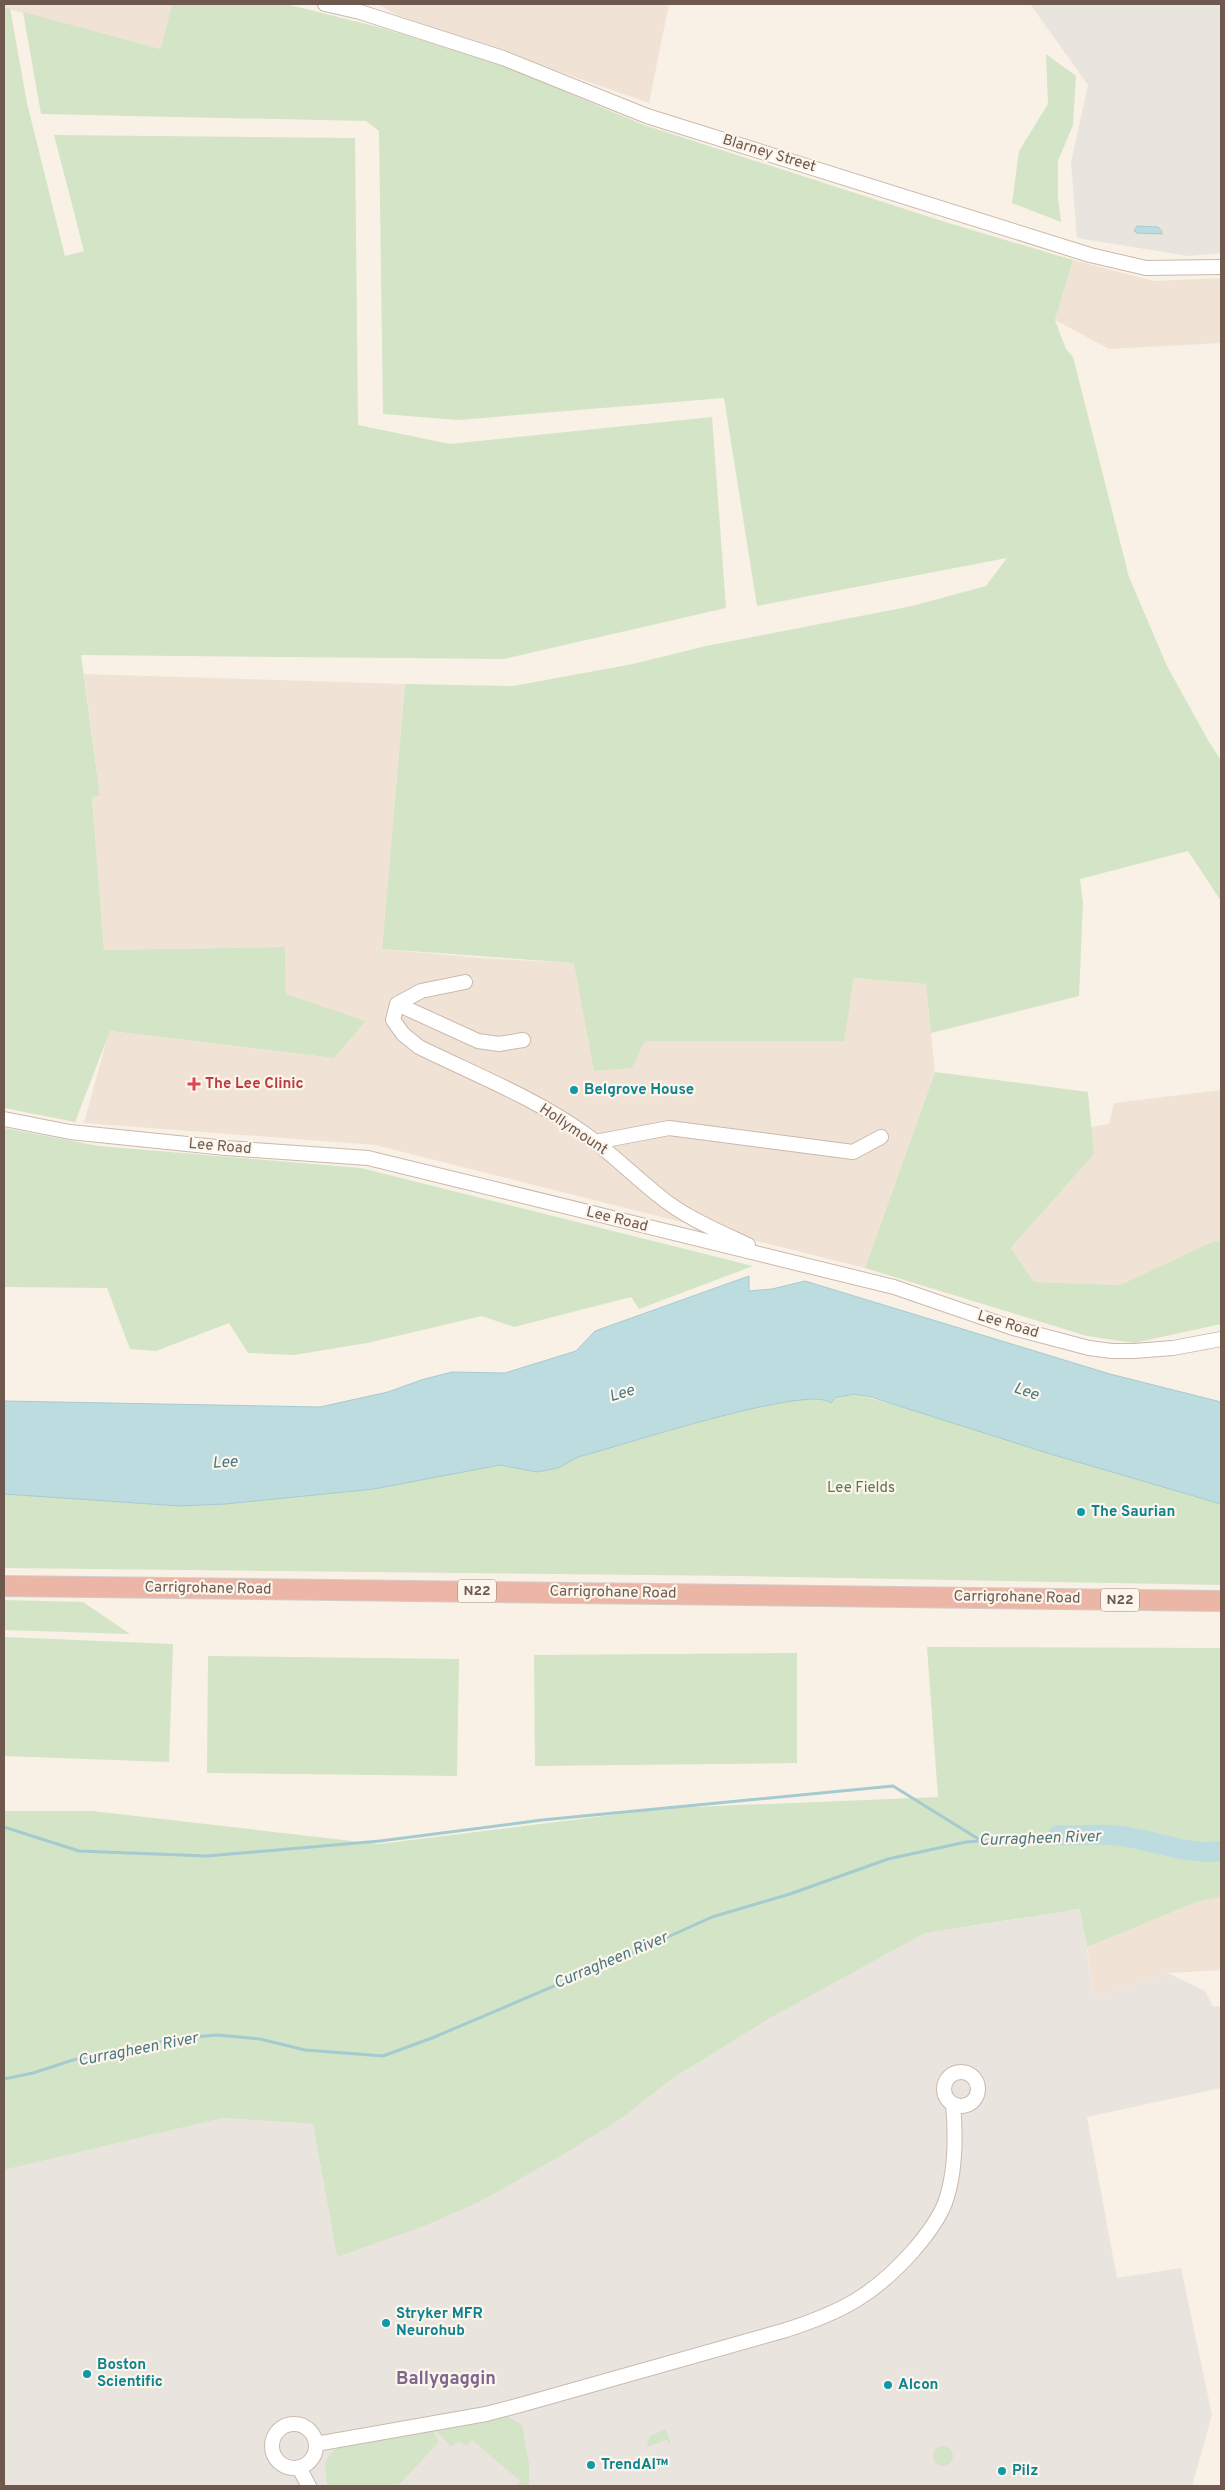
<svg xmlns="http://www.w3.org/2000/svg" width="1225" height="2490" font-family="Overpass,sans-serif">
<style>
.residential{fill:#f0e3d5}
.industrial{fill:#eae4df}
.green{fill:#d3e5c6}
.water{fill:#bddce0;stroke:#a5cbd0}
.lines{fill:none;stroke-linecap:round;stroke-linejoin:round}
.stream{stroke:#a5cbd0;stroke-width:3}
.river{stroke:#bddce0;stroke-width:20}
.minor-casing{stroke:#c9b9ae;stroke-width:16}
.highway-casing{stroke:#d4cdca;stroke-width:22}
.minor{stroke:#fff;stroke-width:14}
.highway{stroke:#ebb6a5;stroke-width:20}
.health-dot{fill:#e0444e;stroke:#fcf5ec;stroke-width:2}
.culture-dot{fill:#0f9aa8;stroke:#fcf5ec;stroke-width:2}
.labels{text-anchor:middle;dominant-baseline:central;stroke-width:4.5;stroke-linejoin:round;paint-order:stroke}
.shield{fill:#fcf5ec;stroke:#99887d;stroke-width:1}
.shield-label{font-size:14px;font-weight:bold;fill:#6f594e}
.street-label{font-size:15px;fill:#6f594e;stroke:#fcf5ec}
.health-label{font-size:15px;font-weight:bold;fill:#be3a42;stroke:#fcf5ec;text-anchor:start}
.culture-label{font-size:15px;font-weight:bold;fill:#0d838f;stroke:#fcf5ec;text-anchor:start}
.park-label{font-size:15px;fill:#59794b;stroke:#fcf5ec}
.water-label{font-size:16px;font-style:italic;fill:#4b7880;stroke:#fcf5ec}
.quarter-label{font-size:18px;font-weight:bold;fill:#7d668b;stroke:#fcf5ec}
</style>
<rect width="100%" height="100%" fill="#f9f1e6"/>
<path class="residential" d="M4,4H172L162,49L4,8Z
M377,4H669L649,103L397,15Z
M1073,260L1154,281L1221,278V343L1109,349L1055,320Z
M84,674L405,684L382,949L481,958L574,963L632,1068L645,1041H843L854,978L926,984L935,1072L865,1268L375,1145L84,1123L109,1031L334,1058L366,1021L286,994L285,947L104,950L92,796L100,795Z
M1221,1090V1242L1214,1241L1120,1285L1034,1282L1011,1248L1094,1154L1091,1127L1109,1124L1114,1103Z
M1221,1897V1970L1168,1973L1094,1998L1087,1947L1163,1913L1196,1902Z"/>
<path class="industrial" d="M1030,4H1221V253L1188,256L1077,238L1071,162L1088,85Z
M1081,1909L1094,1998L1168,1973L1205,1991L1213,2007L1221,2006V2088L1087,2117L1117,2278L1181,2268L1212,2415L1192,2486H4V2170L223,2118L313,2124L337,2257L571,2150L622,2118L673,2078L772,2017L925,1933Z"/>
<path class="green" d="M172,4H286L382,28L499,64L644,125L942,221L1073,260L1055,320L1066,349L1073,357L1129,577L1167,666L1209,742L1221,760V901L1188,851L1080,879L1083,903L1079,996L931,1033L926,984L854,978L844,1041H645L632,1068L594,1071L574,963L382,949L405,684L513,686L633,664L706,646L912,606L986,586L1007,558L757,606L724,398L458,420L383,414L379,131L366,121L41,114L23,12L161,49Z
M4,8H10L27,103L65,256L84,251L54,135L355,138L358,425L450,444L712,417L726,608L504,659L81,655L100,796L92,797L104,950L285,947L286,994L366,1021L334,1058L110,1031L75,1122L4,1108Z
M1046,54L1076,76L1073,125L1058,161V198L1061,222L1012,203L1019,151L1048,104Z
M935,1072L1088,1092L1094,1154L1011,1248L1034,1282L1120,1285L1214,1241L1221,1242V1324L1134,1343L1087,1336L865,1268Z
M4,1128L99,1146L361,1168L753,1266L639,1309L631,1297L514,1327L482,1316L367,1343L294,1355L248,1353L229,1323L156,1351L130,1349L107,1288L4,1287Z
M854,1394L930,1414L1044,1452L1221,1504V1585L740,1576L4,1568V1494L180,1506L225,1504L374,1489L500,1465L537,1472L558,1468L578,1457L738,1411L796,1400H832Z
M4,1600L83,1602L130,1634L4,1630Z
M4,1637L173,1644L169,1762L4,1756Z
M927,1647L1221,1648V1897L1196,1902L1087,1947L1080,1909L925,1933L772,2017L673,2078L622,2118L571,2150L477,2203L424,2226L337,2257L313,2124L223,2118L4,2170V1811H92L379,1844L668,1808L938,1797Z
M797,1653V1763L535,1766L534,1655Z
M208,1656L459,1659L457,1776L207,1773Z
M507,2416L522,2425L529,2463V2486H517L520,2481L472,2440L466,2446L459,2441L451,2447L436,2431Z
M428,2429L434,2432L439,2442L398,2486H327L325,2462L334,2450L357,2442Z
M666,2429L670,2441L669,2445L667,2440L646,2447L650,2436Z
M933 2456a10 10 0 1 1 20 0a10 10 0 1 1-20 0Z"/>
<path class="water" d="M1137,226L1158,227L1162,231V234L1137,233L1134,231Z
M749,1276V1291L772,1289L805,1281L1110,1374L1221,1402V1504L1044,1452L871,1397L854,1394L835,1398L831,1403C809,1383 615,1448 578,1457L558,1468L537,1472L500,1465L374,1489L225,1504L180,1506L4,1494V1401L320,1407L388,1392L421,1380L452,1372L505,1373L576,1351L595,1331Z"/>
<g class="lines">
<path class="stream" d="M4,1827L79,1851L207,1856L380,1841L542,1820L893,1786L980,1840
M4,2079L33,2073L73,2060L179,2038L218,2035L260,2039L305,2050L383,2056L432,2038L648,1946L712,1917L790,1894L888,1859L966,1842L1058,1835"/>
<path class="river" d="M1058,1835C1079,1836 1101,1833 1121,1836C1154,1840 1188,1856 1221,1851"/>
<defs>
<path id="minor" d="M325,4L360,12L503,58L647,116L1090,255L1146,268L1221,267
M397,1004L421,991L465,982
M523,1040L499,1044L478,1041L397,1004L393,1020L403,1034L419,1047C474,1074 535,1098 585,1134C611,1153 633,1175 658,1195C684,1217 718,1231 748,1245
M4,1119L70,1132L226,1148L368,1158L894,1287L1013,1328L1089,1348L1112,1351H1134L1173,1348L1221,1339
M595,1142L669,1128L853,1152L881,1137
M944 2089a17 17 0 1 1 34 0a17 17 0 1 1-34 0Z
M272 2446a22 22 0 1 1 44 0a22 22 0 1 1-44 0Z
M316,2444L486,2414L524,2404L786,2330C842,2312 874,2295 913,2251C926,2236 938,2221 945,2203C956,2172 956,2137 953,2104
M299,2468L309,2486"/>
<path id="highway" d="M4,1586L1221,1601"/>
</defs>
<use href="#minor" class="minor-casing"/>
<use href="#highway" class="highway-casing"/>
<use href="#minor" class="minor"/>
<use href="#highway" class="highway"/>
</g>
<path class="health-dot" d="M191.5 1076.5h5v5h5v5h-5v5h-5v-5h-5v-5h5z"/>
<g class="culture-dot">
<circle cx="574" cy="1090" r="5"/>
<circle cx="1081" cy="1512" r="5"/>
<circle cx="386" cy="2323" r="5"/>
<circle cx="87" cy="2374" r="5"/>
<circle cx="888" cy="2385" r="5"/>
<circle cx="591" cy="2465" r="5"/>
<circle cx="1002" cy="2471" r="5"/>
</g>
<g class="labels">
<g class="shield">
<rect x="458" y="1579.5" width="38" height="23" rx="4"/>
<rect x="1101" y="1588.5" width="38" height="23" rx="4"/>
</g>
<g class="shield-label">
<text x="477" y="1591">N22</text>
<text x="1120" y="1600">N22</text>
</g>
<g class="street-label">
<text transform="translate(769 154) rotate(17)">Blarney Street</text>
<text transform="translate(573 1130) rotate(34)">Hollymount</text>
<text transform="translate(220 1147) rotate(5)">Lee Road</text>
<text transform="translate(617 1220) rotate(14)">Lee Road</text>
<text transform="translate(1008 1325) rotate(17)">Lee Road</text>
<text transform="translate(208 1589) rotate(1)">Carrigrohane Road</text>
<text transform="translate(613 1593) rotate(1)">Carrigrohane Road</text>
<text transform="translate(1017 1598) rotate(1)">Carrigrohane Road</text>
</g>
<g class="health-label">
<text x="205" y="1084">The Lee Clinic</text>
</g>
<g class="culture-label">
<text x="584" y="1090">Belgrove House</text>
<text x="1091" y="1512">The Saurian</text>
<text x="396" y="2314">Stryker MFR<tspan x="396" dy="17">Neurohub</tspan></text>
<text x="97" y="2365">Boston<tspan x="97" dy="17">Scientific</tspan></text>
<text x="898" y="2385">Alcon</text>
<text x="601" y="2465">TrendAI™</text>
<text x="1012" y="2471">Pilz</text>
</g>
<g class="park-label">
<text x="861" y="1488">Lee Fields</text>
</g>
<g class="water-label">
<text transform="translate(1026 1392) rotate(19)">Lee</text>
<text transform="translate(622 1394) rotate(-17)">Lee</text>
<text transform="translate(225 1463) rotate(-3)">Lee</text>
<text transform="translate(1040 1839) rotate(-2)">Curragheen River</text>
<text transform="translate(611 1961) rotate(-23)">Curragheen River</text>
<text transform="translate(138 2050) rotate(-11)">Curragheen River</text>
</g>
<g class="quarter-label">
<text x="446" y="2379">Ballygaggin</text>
</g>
</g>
<rect width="1225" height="2490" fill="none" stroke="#6f594e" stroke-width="10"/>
</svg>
